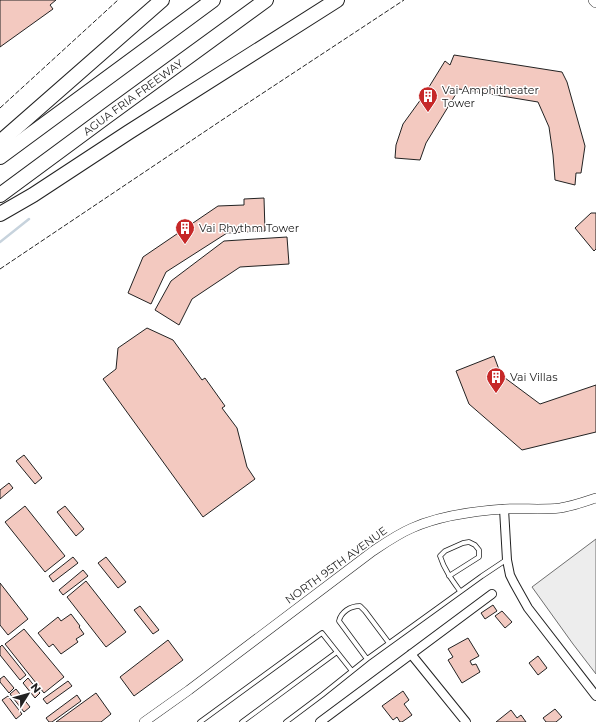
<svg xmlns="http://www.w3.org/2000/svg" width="596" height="722" font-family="Montserrat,sans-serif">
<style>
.parking{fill:#ededed;stroke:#6f6f6f}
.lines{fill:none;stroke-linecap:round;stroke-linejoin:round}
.stream{stroke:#c7d3dd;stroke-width:2.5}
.building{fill:#f3c9c0;stroke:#222}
.service-casing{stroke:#222;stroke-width:5.5}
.minor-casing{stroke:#222;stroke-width:10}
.tertiary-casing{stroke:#222;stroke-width:10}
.secondary-casing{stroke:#222;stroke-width:12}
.motorway-casing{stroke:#222;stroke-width:16}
.service{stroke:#fff;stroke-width:4}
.minor{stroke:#fff;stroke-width:8}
.tertiary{stroke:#fff;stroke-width:9}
.secondary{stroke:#fff;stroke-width:11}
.motorway{stroke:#fff;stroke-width:14}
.fence{stroke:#222;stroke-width:1;stroke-dasharray:5 2;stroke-linecap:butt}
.labels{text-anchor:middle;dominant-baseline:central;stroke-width:3;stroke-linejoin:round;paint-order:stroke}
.poi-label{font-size:11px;fill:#222;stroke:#fff;text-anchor:start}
.street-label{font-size:11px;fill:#222;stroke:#fff}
</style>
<rect width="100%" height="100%" fill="#fff"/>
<path class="parking" d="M596,539V674L573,644L532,587Z"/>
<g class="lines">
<path class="stream" d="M0,242L29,219"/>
</g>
<path class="building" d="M0,0H56L50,5L53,9L0,47Z
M454,55L562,72L567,82L585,146L581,173H576L575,185L555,180L553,155L549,127L538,102L459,89L426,143L420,160L395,158L396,145L403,124L424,95L445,61L450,65Z
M264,198L265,231L227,233L166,272L151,304L128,293L143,257L218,206L244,205V199Z
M591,213H596V249L594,251L575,228Z
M287,237L289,264L240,267L192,299L179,325L155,310L171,281L224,241Z
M147,328L173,340L202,380L205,378L225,406L222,408L237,428L247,467L255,479L203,517L103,379L116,369L118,348Z
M494,356L501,375L540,404L596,385V432L522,450L469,404L456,371Z
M24,455L42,478L35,484L16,461Z
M9,483L13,488L0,499V490Z
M25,506L65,556L45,572L5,522Z
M65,506L84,529L76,536L57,512Z
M73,557L78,563L53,582L49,576Z
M106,557L126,582L118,588L98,563Z
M83,570L88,576L63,595L59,590Z
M86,581L126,632L106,647L67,597Z
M0,583L28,619L8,635L0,625Z
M493,605L497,611L485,619L481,613Z
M140,606L159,630L153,634L134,610Z
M502,611L512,622L505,628L495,616Z
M71,614L80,626L79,627L84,634L76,639L78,642L61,654L53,644L49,647L38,633L58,617L61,621Z
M24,629L64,677L44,693L5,644Z
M468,638L479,656L470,661L472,665L476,664L480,672L462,683L448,660L453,657L448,649Z
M168,640L183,660L134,696L120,677Z
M2,645L26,675L20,680L0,655V647Z
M538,656L547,668L538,675L529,663Z
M4,676L14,688L9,693L0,682V679Z
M28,678L40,693L35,698L23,683Z
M68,681L72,686L47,704L43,699Z
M16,689L30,707L24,712L10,694Z
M403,691L409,700L404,704L412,715L402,722H400L397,717L393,720L382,706Z
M96,693L111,714L101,722H56Z
M77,695L81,701L52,722H49L46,718Z
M8,696L22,714L16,719L2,700Z
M555,709L562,717L556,722H546L543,718Z
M511,710L517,718L521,715L526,722H496Z"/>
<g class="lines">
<defs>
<path id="service" d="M449,576L479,557V550L475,545L469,542L463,543L445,551L440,556C444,569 452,580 460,591
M367,659L339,621C341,612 350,606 360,606L365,611L389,643
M200,722L322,633L352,671
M242,722L337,652
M286,722L322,695L367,659L482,576L506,560"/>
<path id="minor" d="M504,509L507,560L510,575L514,583L528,608L596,696
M411,654L466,722
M320,722L492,594"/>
<path id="tertiary" d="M144,722L189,690L373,551C385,543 398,534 412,528C441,515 474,511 505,509C523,508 542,510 560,508C573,506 584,502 596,498"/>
<path id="secondary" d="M594,0L596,2"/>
<g id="motorway">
<path d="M0,142L162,0"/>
<path d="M0,157L213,0"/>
<path id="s1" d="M0,195L107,116L266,0"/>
<path d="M0,214L33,195L129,132L337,0"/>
</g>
</defs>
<use href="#service" class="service-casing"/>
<use href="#minor" class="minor-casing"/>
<use href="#tertiary" class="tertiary-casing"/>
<use href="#secondary" class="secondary-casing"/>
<use href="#motorway" class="motorway-casing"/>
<use href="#service" class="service"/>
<use href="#minor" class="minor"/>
<use href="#tertiary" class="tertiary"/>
<use href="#secondary" class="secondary"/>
<use href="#motorway" class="motorway"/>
<path class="fence" d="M0,108L118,0
M0,269L222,120L404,0"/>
</g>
<defs>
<symbol id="building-pin" viewBox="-11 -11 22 30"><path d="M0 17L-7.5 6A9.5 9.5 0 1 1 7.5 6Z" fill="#c62828" stroke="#fff"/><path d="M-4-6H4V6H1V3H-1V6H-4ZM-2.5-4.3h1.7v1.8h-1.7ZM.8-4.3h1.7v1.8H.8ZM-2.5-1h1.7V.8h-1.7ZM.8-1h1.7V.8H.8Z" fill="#fff"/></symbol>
</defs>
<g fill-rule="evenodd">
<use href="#building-pin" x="417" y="85" width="22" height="30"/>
<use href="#building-pin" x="174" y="217" width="22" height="30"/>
<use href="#building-pin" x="485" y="366" width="22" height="30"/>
</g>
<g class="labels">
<g class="poi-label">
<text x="442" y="90">Vai Amphitheater<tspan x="442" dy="13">Tower</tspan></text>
<text x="199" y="228">Vai Rhythm Tower</text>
<text x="510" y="377">Vai Villas</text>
</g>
<g class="street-label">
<text stroke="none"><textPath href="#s1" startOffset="165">AGUA FRIA FREEWAY</textPath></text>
<text transform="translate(336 565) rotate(-36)">NORTH 95TH AVENUE</text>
</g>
</g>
<g transform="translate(28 694) rotate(53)" stroke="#ffffff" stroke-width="3" paint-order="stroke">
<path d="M0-3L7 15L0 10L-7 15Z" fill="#222222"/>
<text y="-6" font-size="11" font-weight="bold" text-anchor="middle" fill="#222222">N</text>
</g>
</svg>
